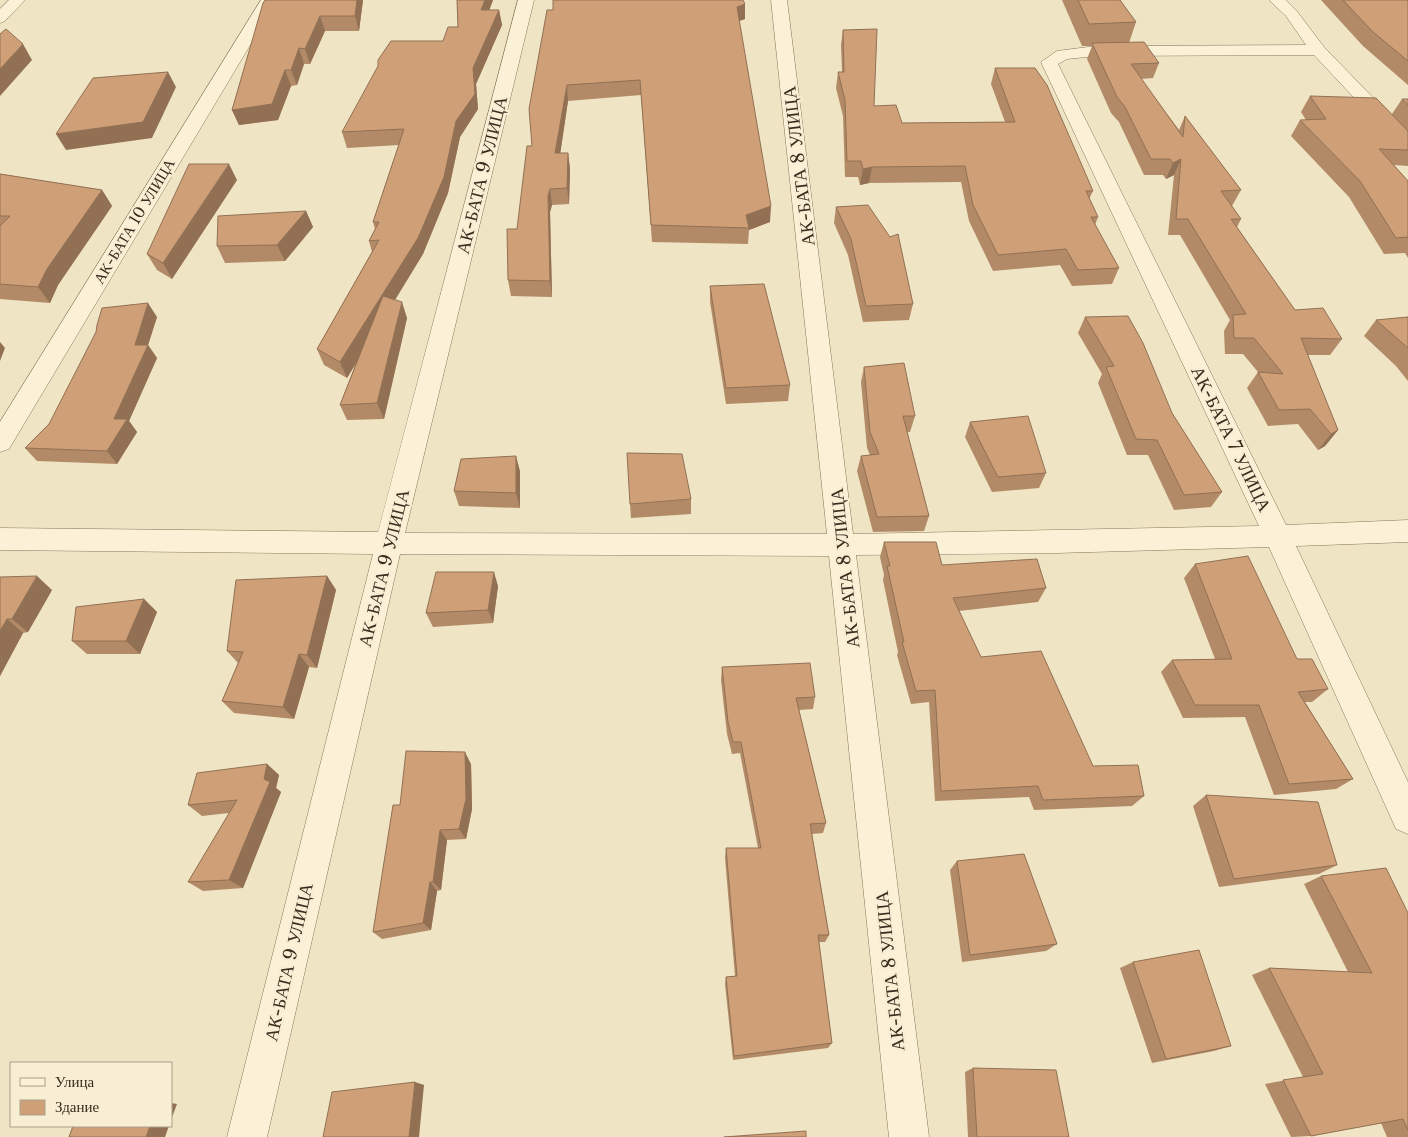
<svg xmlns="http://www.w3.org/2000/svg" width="1408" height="1137" font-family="'Libre Baskerville',serif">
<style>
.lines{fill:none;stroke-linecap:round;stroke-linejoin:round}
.street-casing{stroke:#8a7559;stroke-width:1}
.street{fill:#faf1d7;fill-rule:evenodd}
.wall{fill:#b28a67}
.shaded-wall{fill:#917054}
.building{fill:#cfa078;stroke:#917054}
.labels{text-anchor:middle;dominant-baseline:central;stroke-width:4.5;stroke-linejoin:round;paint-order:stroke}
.far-street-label{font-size:15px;fill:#3a2c1e;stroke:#f7eed3}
.street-label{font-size:18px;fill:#3a2c1e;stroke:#f7eed3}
</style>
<rect width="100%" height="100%" fill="#efe4c3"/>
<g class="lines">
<defs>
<path id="street" d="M9,0H25L5,21L0,23V9Z
M261,0H277L9,449L0,452V422Z
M518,0H534L405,533L827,534L771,0H787L853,534L1259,526L1041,62L1057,51L1096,46L1306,45L1286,16L1269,0H1286L1296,10L1324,47L1408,134V150L1402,149L1314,55L1096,56L1067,59L1058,64L1286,525L1408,520V542L1296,546L1408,782V834L1396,829L1269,547L1056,553L856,555L929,1137H889L829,556L400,554L267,1137H227L373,554L0,550V528L378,532Z"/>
</defs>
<use href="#street" class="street-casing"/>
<use href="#street" class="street"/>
</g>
<path class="wall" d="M265,0H363L359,31H325L310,64H304L297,85L291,86L278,120L239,125L232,110Z
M457,0H493L489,10H499L502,25L476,84L478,109L460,137L448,193L423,254L395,300L407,318L384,419L347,420L340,405L356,363L347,378L324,365L317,349L372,252L369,241L375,229L373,222L399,145L347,148L342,132L443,41L458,27Z
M1062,0H1120L1136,22L1129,43L1159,63L1153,78L1141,79L1179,130L1185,116L1241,190L1232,206L1241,219L1237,227L1295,310L1342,339L1330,355H1307L1338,430L1325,446L1318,450L1298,424L1268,426L1247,388L1258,372L1243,354H1225L1224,331L1230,320L1180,235H1168L1174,175L1166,179L1163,175H1144L1119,122L1111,113L1087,59L1092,46H1082Z
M1321,0H1408V85L1363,46Z
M547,10L745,19L739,21L770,222L749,230L748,244L652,242L641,95L568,101L560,153H568L570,169L569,204L552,205L550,212L552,297L511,296L508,280L532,146Z
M843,30L874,106L902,123L1005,122L991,84L995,68L1093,191L1089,199L1098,217L1095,225L1119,268L1112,284L1072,286L1060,265L993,271L969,221L961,182L869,183L860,185L858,177H845L843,116L836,88L838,72H842L841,45Z
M1310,96L1392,114L1402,99H1408V166L1394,165L1408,181V258L1405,253L1384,254L1349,197L1291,136L1300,120H1306L1301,112Z
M0,174L102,190L112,206L58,285L50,303L0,299Z
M237,180L172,279L157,270L147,254Z
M836,207L913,304L909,320L863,322L848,255L834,223Z
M306,211L313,227L285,261L225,263L217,246Z
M710,286L790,385L788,401L726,404L710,302Z
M157,317L148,345L157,358L129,421L137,432L117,464L37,461L25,448Z
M1085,317L1172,413L1222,492L1211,507L1174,510L1148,455H1127L1098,383L1102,374L1078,333Z
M1408,317V381L1396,366L1364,336L1376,320Z
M864,367L915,416L910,432H907L929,516L924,531L873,532L857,471L861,456L870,455L867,448L861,382Z
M970,422L1046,473L1039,488L992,492L965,437Z
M520,471V508L459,506L454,491Z
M691,499V514L631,518L630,504Z
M884,542L942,565L1046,588L1038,602L959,611L981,657L1093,766L1144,796L1132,806L1034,810L1029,797L935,801L929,702L911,704L897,655L898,652L883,580L884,575L880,557Z
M1195,564L1328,689L1312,702H1305L1353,779L1336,789L1274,795L1245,717L1183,718L1161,672L1172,660L1215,659L1184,578Z
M327,576L336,590L317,668L309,667L294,719L234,713L222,701L238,663L227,651Z
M0,577L52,590L28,632L23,633L0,676Z
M498,586L493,623L433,627L426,613Z
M144,599L157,612L140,654H87L72,641Z
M722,667L815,697L813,709L799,710L826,823L823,833L812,834L829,935L825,942H819L832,1043L828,1048L733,1060L725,984L726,977L735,976L725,858L726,848H758L740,753L732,754L727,734L721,680Z
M267,764L279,775L276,788L281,792L243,888L203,891L188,882L229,813L202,816L188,805Z
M471,764L472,809L466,839L447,840L441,890L437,891L431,930L382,939L373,932L400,805Z
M1206,795L1337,865L1319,874L1219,887L1193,806Z
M957,861L1057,944L1046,951L962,962L950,870Z
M1321,876L1408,913V1137H1387L1381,1123L1311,1136L1291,1137L1265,1084L1303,1077L1252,975L1269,968L1348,972L1304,884Z
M1133,962L1231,1046L1214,1051L1152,1063L1120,968Z
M973,1068L1069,1137H968L965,1072Z"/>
<path class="shaded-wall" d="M357,0H363L359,31L355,16Z
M485,0H493L484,25L481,10Z
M745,4V19L736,22L737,7Z
M499,10L502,25L476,84L478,109L460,137L448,193L423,254L347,378L340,362L456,121L473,68Z
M320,16L325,31L310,64L305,49Z
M23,44L32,60L0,96V69Z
M299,48L304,64L297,85L291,70Z
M285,70L291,86L278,120L239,125L232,110Z
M168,72L176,87L152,138L66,150L56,134Z
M567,85L568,101L558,169L555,153Z
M568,153L570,169L569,204L567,188Z
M1181,159L1174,175L1166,179L1173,163Z
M229,164L237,180L172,279L163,263Z
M872,167L869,183L860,185L863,169Z
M550,189L552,205L550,212L552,297L550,281L548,196Z
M102,190L112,206L58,285L50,303L38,287L47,269Z
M771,206L770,222L749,230L746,215Z
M306,211L313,227L285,261L277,245Z
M402,302L407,318L384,419L377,403Z
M148,303L157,317L148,345L157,358L129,421L137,432L117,464L107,451L114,419L135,345Z
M0,342L5,348L0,361Z
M1338,430L1325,446L1318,450L1331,434Z
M516,456L520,471V508L516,493Z
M494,572L498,586L493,623L488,610Z
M37,576L52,590L28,632L12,619Z
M327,576L336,590L317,668L307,655Z
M144,599L157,612L140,654L126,641Z
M7,619L23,633L0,676V631Z
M299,654L309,667L294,719L283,707Z
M465,752L471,764L472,809L466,839L459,829Z
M267,764L279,775L276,788L281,792L243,888L229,880L264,779Z
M440,830L447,840L441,890L433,882Z
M430,882L437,891L431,930L423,923Z
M415,1082L424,1085L419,1137H409Z
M171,1103L177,1104L171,1120Z
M150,1126H169L165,1137H146Z"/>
<path class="building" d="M265,0H357L355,16H320L305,49L299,48L291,70H285L272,104L232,110L263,3Z
M457,0H485L481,10H499L473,68L475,94L456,121L444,177L418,238L340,362L317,349L379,240L369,241L379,222H373L404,129L342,132L378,66V60L391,41H443L448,27H458Z
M553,0H743L745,4L737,7L771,206L746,215L749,228L651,225L640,80L567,85L555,153H568L567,188L550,189L548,196L550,281L508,280L507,229H517L527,146H532L529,109L547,10H553Z
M1078,0H1120L1136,22L1089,24Z
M1343,0H1408V61L1372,31Z
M6,29L23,44L0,69V34Z
M877,29L874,106L896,105L902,123L1015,122L995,68H1035L1047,85L1093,191H1086L1098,217H1091L1119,268L1078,270L1066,249L998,255L973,205L965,166L872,167L863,169L861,161H847L845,100L838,72H844L843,30Z
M1144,42L1159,63L1131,64L1183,137L1185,116L1241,190L1221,191L1241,219H1231L1295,310L1323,308L1342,339L1301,338L1338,430L1331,434L1310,409L1279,410L1258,372L1283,374L1254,338H1234L1233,315L1246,314L1188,219H1176L1181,159L1173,163L1170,159H1151L1125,107L1117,97L1092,43Z
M168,72L143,122L56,134L93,78Z
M1310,96L1376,98L1408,131V150L1379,149L1408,181V237L1396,238L1360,181L1300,120L1326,119Z
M1402,99H1408V105Z
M189,164H229L163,263L147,254Z
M0,174L102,190L47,269L38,287L0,284V226L10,216H0Z
M868,205L890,237L898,234L913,304L866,306L851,239L836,207Z
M306,211L277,245L217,246L218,216Z
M764,284L790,385L726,388L710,286Z
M383,296L402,302L377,403L340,405Z
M148,303L135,345H148L114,419H127L107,451L25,448L49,424L96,332L97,325L102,308Z
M1128,316L1143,343L1172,413L1222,492L1184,495L1157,440L1136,439L1106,367L1114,366L1085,317Z
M1408,317V348L1376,320Z
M904,363L915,416H903L929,516L877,517L861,456L879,454L870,432L864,367Z
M1028,416L1046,473L998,477L970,422Z
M627,453L682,454L691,499L630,504Z
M516,456V493L454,491L461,459Z
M884,542H936L942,565L1037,559L1046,588L953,598L981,657L1041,651L1093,766L1138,765L1144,796L1043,800L1038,786L941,791L935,690L916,691L902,642H904L887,566H890Z
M1248,556L1297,659H1312L1328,689L1298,692L1353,779L1289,784L1259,705H1195L1172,660L1232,659L1195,564Z
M436,572H494L488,610L426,613Z
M37,576L12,619H7L0,631V577Z
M327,576L307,655L299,654L283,707L222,701L243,652L227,651L236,580Z
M144,599L126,641H72L76,607Z
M810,663L815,697L796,698L826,823L810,824L829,935H818L832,1043L734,1056L726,977L737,976L726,848H761L741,742H733L728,722L722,667Z
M406,751L465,752L466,799L459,829L440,830L433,882H430L423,923L373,932L393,805H400Z
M267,764L264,779L270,782L229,880L188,882L237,800L188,805L197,773Z
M1206,795L1318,802L1337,865L1234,879Z
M1024,854L1057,944L970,955L957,861Z
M1386,868L1408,913V1130L1403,1119L1311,1136L1283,1080L1323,1074L1269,968L1372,973L1321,876Z
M1199,950L1231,1046L1166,1059L1133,962Z
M973,1068L1056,1070L1069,1137H977Z
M415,1082L409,1137H323L332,1092Z
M73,1126H150L146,1137H69Z
M806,1131V1137H724Z"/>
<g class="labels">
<g class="far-street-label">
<text transform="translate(134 221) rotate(-59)">АК-БАТА 10 УЛИЦА</text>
</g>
<g class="street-label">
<text transform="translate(799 166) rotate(-97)">АК-БАТА 8 УЛИЦА</text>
<text transform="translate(482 175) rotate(-76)">АК-БАТА 9 УЛИЦА</text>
<text transform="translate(1231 439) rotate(64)">АК-БАТА 7 УЛИЦА</text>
<text transform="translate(384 568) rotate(-76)">АК-БАТА 9 УЛИЦА</text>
<text transform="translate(845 568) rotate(-96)">АК-БАТА 8 УЛИЦА</text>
<text transform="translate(289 962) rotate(-77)">АК-БАТА 9 УЛИЦА</text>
<text transform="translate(890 971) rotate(-96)">АК-БАТА 8 УЛИЦА</text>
</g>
</g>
<rect x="10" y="1062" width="162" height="65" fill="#f7eed3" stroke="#aba08b"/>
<rect x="20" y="1078" width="25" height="8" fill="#faf1d7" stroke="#aba08b"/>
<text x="55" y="1087" font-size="15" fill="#3a2c1e">Улица</text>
<rect x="20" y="1100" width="25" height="15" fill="#cfa078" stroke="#aba08b"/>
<text x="55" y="1112" font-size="15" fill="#3a2c1e">Здание</text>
</svg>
